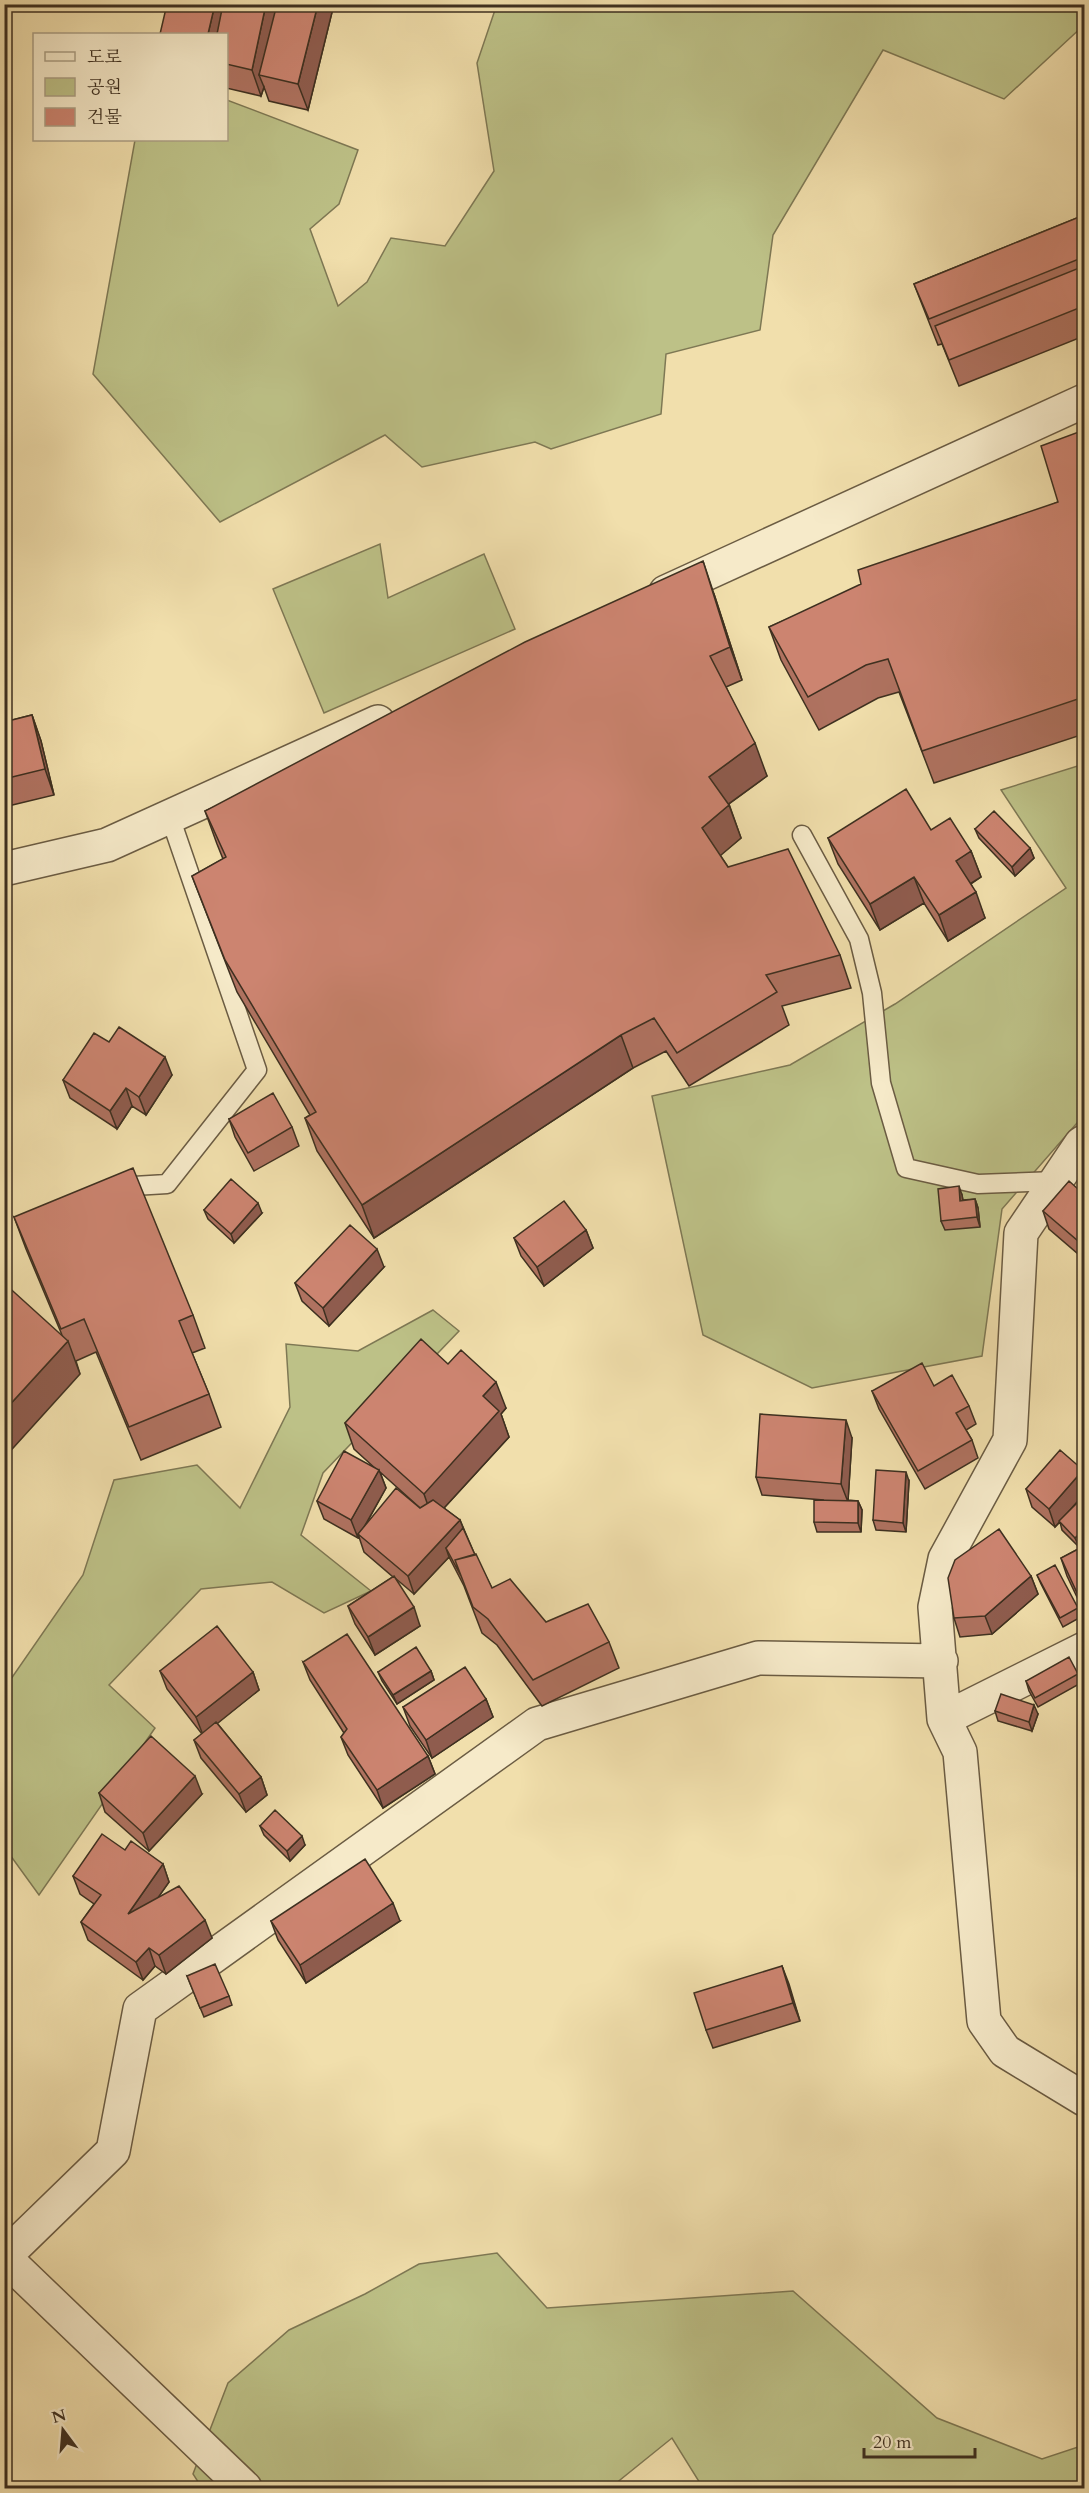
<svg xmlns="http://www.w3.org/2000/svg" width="1089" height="2493" font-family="Cardo,'Noto Serif KR',serif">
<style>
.green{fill:#bdc187;stroke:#7e7854;stroke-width:1.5}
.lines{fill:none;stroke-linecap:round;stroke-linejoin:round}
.service-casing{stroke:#6b5c43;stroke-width:21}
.minor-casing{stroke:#6b5c43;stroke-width:36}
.tertiary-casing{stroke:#6b5c43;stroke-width:36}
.service{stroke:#f6eac9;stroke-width:18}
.minor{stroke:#f6eac9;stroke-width:33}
.tertiary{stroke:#f6eac9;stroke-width:33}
.wall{fill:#af7260;stroke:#3e3020;stroke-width:1.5;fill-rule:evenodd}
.shaded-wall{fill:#8f5c4e;stroke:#3e3020;stroke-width:1.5}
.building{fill:#cc8470;stroke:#3e3020;stroke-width:1.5}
</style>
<rect width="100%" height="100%" fill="#f1dfac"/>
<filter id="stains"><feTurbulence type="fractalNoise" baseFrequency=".00333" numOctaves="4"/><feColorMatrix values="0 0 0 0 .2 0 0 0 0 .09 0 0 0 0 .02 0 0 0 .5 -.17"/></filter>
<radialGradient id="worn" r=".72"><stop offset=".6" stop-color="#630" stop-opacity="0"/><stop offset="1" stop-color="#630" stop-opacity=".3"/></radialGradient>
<path class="green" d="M497,4H1084V25L1004,99L883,50L773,235L760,330L666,354L661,414L551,449L535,442L422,467L385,435L220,522L93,374L135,140H226L227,100L358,150L339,204L310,229L338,306L367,282L391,238L445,246L494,171L477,63Z
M380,544L388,598L484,554L515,629L324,713L273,589Z
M1084,764V1115L1002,1209L982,1356L812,1388L703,1335L652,1096L790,1065L895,1004L1066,888L1001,790Z
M433,1310L459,1331L323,1473L301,1535L371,1591L324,1613L272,1582L201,1589L109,1685L155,1728L39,1895L5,1848L4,1689L83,1575L114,1480L197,1465L240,1508L290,1407L286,1344L358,1351Z
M497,2253L547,2308L793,2291L937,2418L1042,2459L1084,2445V2488H703L672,2438L610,2488H202L193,2474L228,2383L289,2330L365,2294L419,2264Z"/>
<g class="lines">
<defs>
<path id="service" d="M802,835L859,939L872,993L881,1083L906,1168L978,1184L1056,1181
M117,1187L167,1184L257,1070L170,817"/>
<path id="minor" d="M1084,1142L1081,1144L1021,1233L1010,1440L945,1559L935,1607L944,1719L960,1752L984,2021L1005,2051L1084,2099
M944,1719L1084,1649
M245,2488L4,2257L113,2151L140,2009L537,1724L758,1658L941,1661"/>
<path id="tertiary" d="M666,592L1084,401
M4,869L107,845L378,722"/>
</defs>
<use href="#service" class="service-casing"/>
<use href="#minor" class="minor-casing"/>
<use href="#tertiary" class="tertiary-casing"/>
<use href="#service" class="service"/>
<use href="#minor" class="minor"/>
<use href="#tertiary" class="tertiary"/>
</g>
<path class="wall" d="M334,4L308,110L269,101L264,87L261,96L226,88V34Z
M1084,215V336L959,386L942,344L938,345L914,284Z
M1084,430V734L934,783L899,692L878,698L819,730L781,660L769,627L1058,502Z
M714,594L742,680L726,687L767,776L729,804L741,838L720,855L728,867L840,955L851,988L782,1006L789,1025L689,1086L666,1051L633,1068L374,1238L317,1151L305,1118L310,1115L237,992L192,876L223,859L217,844L205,811Z
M32,715L41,741L54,795L4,807V722Z
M975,829L1030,848L1034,858L1015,876L979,838Z
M931,830L971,851L981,877L971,884L985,918L948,941L924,903L880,930L838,864L828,838Z
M109,1042L172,1075L146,1115L132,1106L117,1129L70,1098L63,1080Z
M229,1119L292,1127L299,1146L254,1171L235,1137Z
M1084,1183V1259L1049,1229L1043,1211L1079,1190Z
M962,1195L963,1200L975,1199L978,1208L980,1227L945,1230L941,1221Z
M204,1210L262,1213L234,1243L208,1219Z
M14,1217L193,1315L205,1348L192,1353L209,1394L221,1427L141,1460L96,1352L76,1361L80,1374L62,1335L26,1249Z
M586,1230L593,1248L544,1286L521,1256L514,1238Z
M384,1267L329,1326L302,1301L295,1283Z
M448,1364L506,1408L501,1414L509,1437L444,1508L460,1520L475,1555L492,1588L546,1622L609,1642L619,1668L542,1706L497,1645L482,1633L464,1586L449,1557L414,1594L395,1578L420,1626L375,1655L355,1624L348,1606L393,1577L364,1552L359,1537L358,1538L324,1519L317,1501L376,1469L354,1449L345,1423ZM380,1472L420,1508L365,1526L386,1488Z
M934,1386L969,1406L976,1424L966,1430L972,1440L978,1458L925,1489L879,1409L872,1391Z
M852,1438L848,1500L858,1501L862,1510L861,1532H817L814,1522L823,1500L762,1495L756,1477Z
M1083,1470L1084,1475V1494L1069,1511L1084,1496V1612L1067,1576L1061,1558L1082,1547V1545L1079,1547L1062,1530L1060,1522L1055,1527L1032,1507L1026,1489Z
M909,1481L906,1532L876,1530L873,1520Z
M1037,1575L1078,1608L1081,1617L1063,1627L1041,1584Z
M1031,1576L1038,1594L992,1634L960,1637L954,1618Z
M303,1662L428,1756L435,1774L383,1808L348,1755L341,1737L344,1733L310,1680Z
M160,1671L253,1672L259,1690L217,1723L261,1777L267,1795L246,1812L201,1758L194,1740L202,1734L167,1689Z
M431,1671L434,1680L397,1704L382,1681L378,1672Z
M1078,1674L1081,1683L1038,1707L1029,1691L1026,1681Z
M486,1699L493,1717L432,1758L410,1726L403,1707Z
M995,1711L1038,1714L1032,1731L998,1721Z
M99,1793L202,1794L149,1851L105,1812Z
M260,1826L305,1845L290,1861L264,1835Z
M125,1850L163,1864L169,1882L159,1896L212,1938L166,1974L155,1966L143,1980L88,1940L81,1922L94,1904L80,1894L73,1876Z
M271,1921H400L306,1983L278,1940Z
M782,1966L800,2021L713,2048L706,2030Z
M187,1976L229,1996L232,2005L204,2017Z"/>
<path class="shaded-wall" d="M215,4H231L224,34H208Z
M266,4H282L259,75L264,87L261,96L252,70Z
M318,4H334L308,110L298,84Z
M703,561L714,594L742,680L730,647Z
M32,715L41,741L54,795L45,769Z
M755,743L767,776L720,810L709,777Z
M729,805L741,838L714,861L702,828Z
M1030,848L1034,858L1015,876L1012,867Z
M971,851L981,877L965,887L956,861Z
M914,877L924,903L880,930L870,904Z
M976,892L985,918L948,941L939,915Z
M621,1035L633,1068L374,1238L362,1205Z
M165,1057L172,1075L146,1115L139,1097Z
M126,1088L132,1106L117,1129L110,1111Z
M959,1186L962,1195L964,1210L960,1201Z
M975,1199L978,1208L980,1227L977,1217Z
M258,1203L262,1213L234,1243L231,1234Z
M586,1230L593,1248L544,1286L537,1267Z
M377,1249L384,1267L329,1326L323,1308Z
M68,1341L80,1374L4,1458V1411Z
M496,1382L506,1408L501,1414L509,1437L433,1520L424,1494L483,1396Z
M846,1420L852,1438L848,1502L841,1484Z
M379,1470L386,1488L359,1536L358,1534V1538L351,1520Z
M1083,1470L1084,1475V1494L1055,1527L1049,1509Z
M906,1472L909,1481L906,1532L903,1523Z
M858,1501L862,1510L861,1532L858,1523Z
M460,1520L467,1538L446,1548L449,1557L414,1594L408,1576Z
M1084,1529L1078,1536L1082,1545L1079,1547L1075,1538Z
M1031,1576L1038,1594L992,1634L985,1616Z
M414,1607L420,1626L375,1655L368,1637Z
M431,1671L434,1680L397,1704L393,1695Z
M253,1672L259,1690L203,1735L196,1717Z
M486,1699L493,1717L432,1758L426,1740Z
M1034,1705L1038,1714L1032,1731L1029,1722Z
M428,1756L435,1774L383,1808L377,1790Z
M195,1776L202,1794L149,1851L143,1833Z
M261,1777L267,1795L246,1812L239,1794Z
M302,1836L305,1845L290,1861L287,1851Z
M163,1864L169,1882L134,1932L128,1914Z
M393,1903L400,1921L306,1983L300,1965Z
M205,1920L212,1938L166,1974L159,1955Z
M149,1948L155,1966L143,1980L136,1962Z
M782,1966L789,1984L800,2021L793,2003Z"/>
<path class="building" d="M167,4H215L208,34H160Z
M223,4H266L252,70L226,64V34H217Z
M277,4H318L298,84L259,75Z
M1084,215V257L929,319L914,284Z
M1084,266V306L949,360L935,326Z
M1084,430V697L922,751L888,659L866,665L808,697L769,627L861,584L858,570L1058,502L1041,446Z
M703,561L730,647L710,656L755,743L709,777L729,805L702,828L728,867L788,849L840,955L766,975L777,992L677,1053L654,1018L621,1035L362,1205L305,1118L316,1112L225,960L192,876L226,857L205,811L525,642Z
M32,715L45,769L4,779V722Z
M906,789L931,830L950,818L971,851L956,861L976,892L939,915L914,877L870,904L828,838Z
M994,811L1030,848L1012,867L975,829Z
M119,1027L165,1057L139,1097L126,1088L110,1111L63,1080L94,1033L109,1042Z
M273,1093L292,1127L248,1153L229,1119Z
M133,1168L193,1315L179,1321L209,1394L129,1427L84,1319L61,1329L14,1217Z
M231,1179L258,1203L231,1234L204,1210Z
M1069,1181L1079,1190L1084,1183V1246L1043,1211Z
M959,1186L960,1201L975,1199L977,1217L941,1221L938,1189Z
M564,1201L586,1230L537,1267L514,1238Z
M350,1225L377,1249L323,1308L295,1283Z
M4,1283L68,1341L4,1411Z
M421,1339L448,1364L461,1350L496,1382L483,1396L499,1411L424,1494L345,1423Z
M922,1363L934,1386L952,1375L969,1406L956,1413L972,1440L918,1471L872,1391Z
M760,1414L846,1420L841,1484L756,1477Z
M1060,1450L1083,1470L1049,1509L1026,1489Z
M344,1451L379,1470L351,1520L317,1501Z
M876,1470L906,1472L903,1523L873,1520Z
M396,1488L420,1508L433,1500L460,1520L408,1576L358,1534Z
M1084,1496V1529L1075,1538L1059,1521Z
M814,1500L858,1501V1523L814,1522Z
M463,1528L475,1555L455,1560L461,1576L446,1548Z
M999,1529L1031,1576L985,1616L954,1618L948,1578L955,1560Z
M1084,1531V1543L1078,1536Z
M1084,1546V1608L1061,1558Z
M476,1554L492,1588L510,1579L546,1622L588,1604L609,1642L533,1680L488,1619L473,1607L455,1560Z
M1055,1565L1078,1608L1060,1618L1037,1575Z
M394,1576L414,1607L368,1637L348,1606Z
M217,1626L253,1672L196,1717L160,1671Z
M347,1634L428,1756L377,1790L341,1737L347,1729L303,1662Z
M1084,1645V1662L1078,1648Z
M416,1647L431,1671L393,1695L378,1672Z
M1069,1657L1078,1674L1035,1698L1026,1681Z
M465,1667L486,1699L426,1740L403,1707Z
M1001,1694L1034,1705L1029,1722L995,1711Z
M216,1722L261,1777L239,1794L194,1740Z
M151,1736L195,1776L143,1833L99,1793Z
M275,1810L302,1836L287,1851L260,1826Z
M102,1834L125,1850L131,1841L163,1864L128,1914L179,1886L205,1920L159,1955L149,1948L136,1962L81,1922L101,1895L73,1876Z
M365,1859L393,1903L300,1965L271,1921Z
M215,1964L229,1996L200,2008L187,1976Z
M782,1966L793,2003L706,2030L694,1993Z"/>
<rect width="1089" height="2493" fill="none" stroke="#f1dfac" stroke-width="24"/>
<rect x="6" y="6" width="1077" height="2481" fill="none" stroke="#3e3020" stroke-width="3"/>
<rect x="12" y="12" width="1065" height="2469" fill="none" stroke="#3e3020" stroke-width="1.5"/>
<rect x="33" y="33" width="195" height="108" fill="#f6eac9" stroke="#aca085" stroke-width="1.5"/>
<rect x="45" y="52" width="30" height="9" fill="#f6eac9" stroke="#aca085" stroke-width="1.5"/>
<text x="87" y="63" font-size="18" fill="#3e3020">도로</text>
<rect x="45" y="78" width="30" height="18" fill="#bdc187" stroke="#aca085" stroke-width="1.5"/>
<text x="87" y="93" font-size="18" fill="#3e3020">공원</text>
<rect x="45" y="108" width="30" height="18" fill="#cc8470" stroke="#aca085" stroke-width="1.5"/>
<text x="87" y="123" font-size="18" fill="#3e3020">건물</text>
<g transform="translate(63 2430) rotate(344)" stroke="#f6eac9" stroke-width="4.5" paint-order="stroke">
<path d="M0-4.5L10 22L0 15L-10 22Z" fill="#3e3020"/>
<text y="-9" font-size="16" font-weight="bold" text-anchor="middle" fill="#3e3020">N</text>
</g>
<path d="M864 2448v9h111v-9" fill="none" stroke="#3e3020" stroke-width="3"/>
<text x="873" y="2448" font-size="18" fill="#3e3020" stroke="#f6eac9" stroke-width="4.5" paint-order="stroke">20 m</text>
<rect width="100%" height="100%" filter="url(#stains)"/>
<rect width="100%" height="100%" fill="url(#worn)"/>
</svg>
